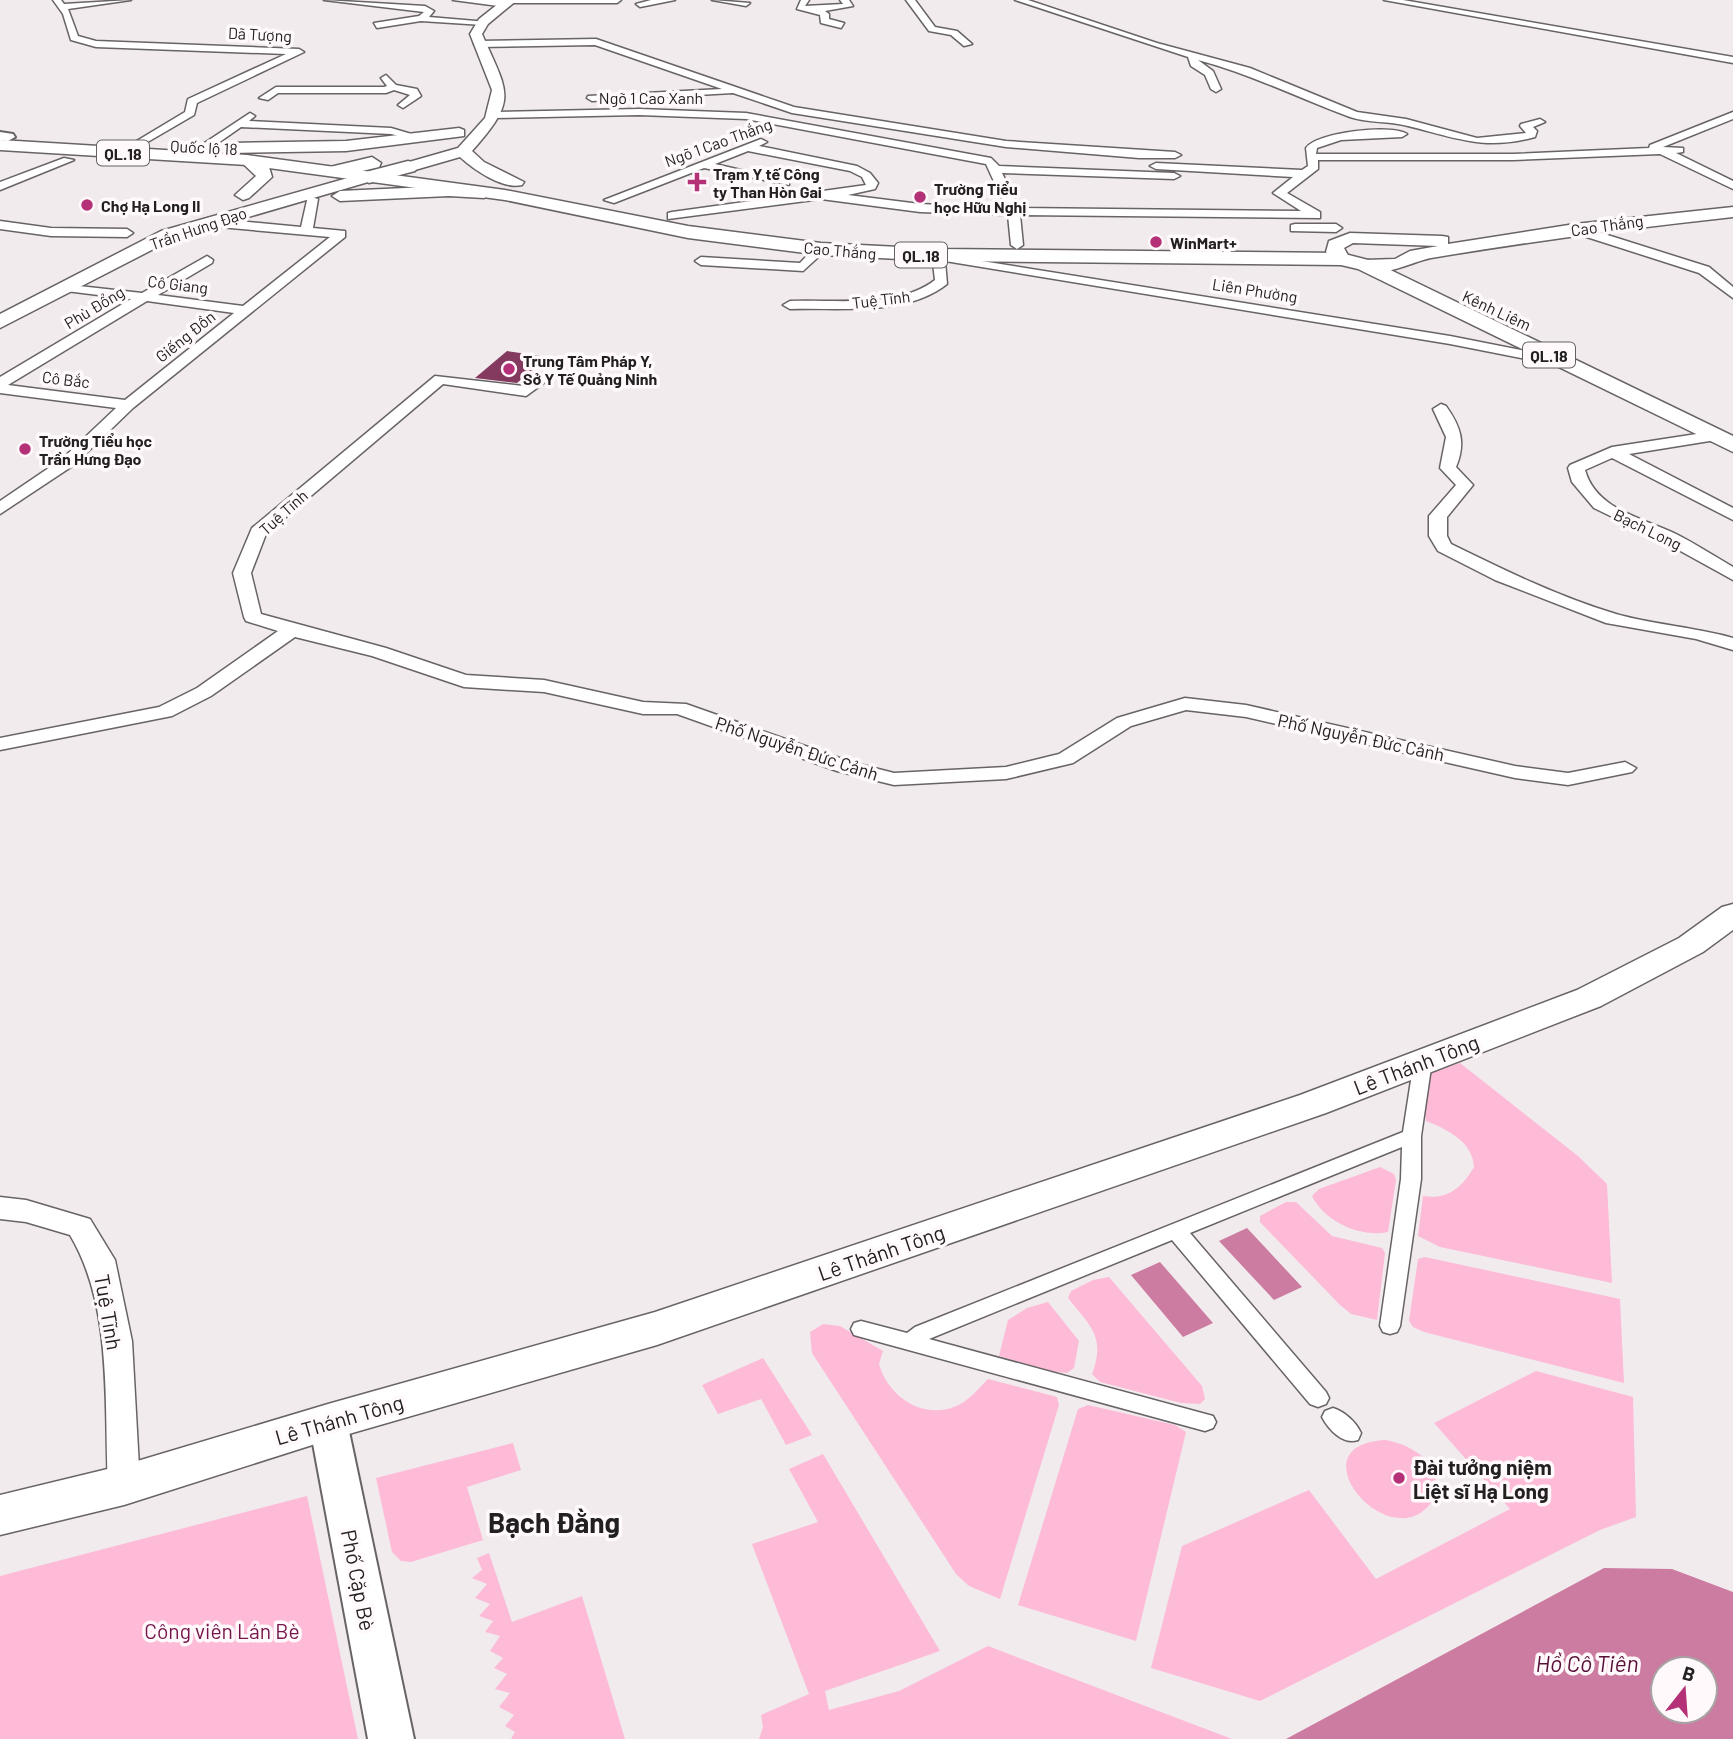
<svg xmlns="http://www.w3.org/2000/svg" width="1733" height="1739" font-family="Barlow,sans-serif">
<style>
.green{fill:#fdbbd7}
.water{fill:#cd7ca1;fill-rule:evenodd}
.building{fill:#833a5e}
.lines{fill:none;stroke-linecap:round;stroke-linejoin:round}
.pedestrian-casing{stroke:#686365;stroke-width:3}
.minor-casing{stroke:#686365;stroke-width:3}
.tertiary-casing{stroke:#686365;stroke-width:4}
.secondary-casing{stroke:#686365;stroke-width:3}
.primary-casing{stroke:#686365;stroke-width:3}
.trunk-casing{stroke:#686365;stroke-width:3}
.pedestrian{fill:#fff;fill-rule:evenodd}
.minor{fill:#fff;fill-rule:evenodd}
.tertiary{fill:#fff;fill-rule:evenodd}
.secondary{fill:#fff;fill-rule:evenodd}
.primary{fill:#fff;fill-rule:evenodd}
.trunk{fill:#fff;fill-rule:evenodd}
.poi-dot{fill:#b43178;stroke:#fff9fb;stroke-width:2.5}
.labels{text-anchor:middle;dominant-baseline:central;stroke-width:7;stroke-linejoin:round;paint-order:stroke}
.far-street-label{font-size:16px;fill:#222021;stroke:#fff9fb}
.shield{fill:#fff9fb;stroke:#646162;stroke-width:2}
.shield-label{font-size:16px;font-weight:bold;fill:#222021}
.far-poi-label{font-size:16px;font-weight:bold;fill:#222021;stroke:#fff9fb;text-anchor:start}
.street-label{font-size:18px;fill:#222021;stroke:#fff9fb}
.near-street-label{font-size:21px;fill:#222021;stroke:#fff9fb}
.near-poi-label{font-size:21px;font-weight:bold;fill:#222021;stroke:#fff9fb;text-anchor:start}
.near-park-label{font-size:21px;fill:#76154b;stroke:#fff9fb}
.near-water-label{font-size:23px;font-style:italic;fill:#591038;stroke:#fff9fb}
.near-district-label{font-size:28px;font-weight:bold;fill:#222021;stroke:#fff9fb}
</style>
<rect width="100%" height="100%" fill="#f1ebee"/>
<path class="green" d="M1460,1063L1578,1156L1607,1184L1612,1283L1440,1247L1418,1236L1423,1196C1447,1200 1462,1188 1474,1167C1473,1142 1447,1129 1426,1121L1424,1104L1430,1073Z
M1380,1167L1394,1174L1396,1180L1388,1232C1360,1238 1324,1221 1312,1196L1319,1189Z
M1286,1202H1296L1332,1236L1382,1248L1385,1253L1377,1320L1351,1314L1340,1305L1260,1222V1216Z
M1425,1257L1620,1299L1624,1383L1424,1332L1413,1327L1409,1321L1418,1259Z
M1109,1277L1202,1386L1205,1399L1200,1404L1181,1403L1100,1382L1092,1374C1106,1336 1090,1326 1068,1298L1071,1291L1093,1280Z
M1048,1302L1079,1341L1074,1368L1067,1373L1047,1371L999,1356L1008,1320L1027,1308Z
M823,1324L840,1326L883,1351L879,1364C888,1396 921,1419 954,1407C968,1402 978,1389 988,1379L1057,1397L1059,1405L1000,1599L969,1586L956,1574L812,1353L810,1332Z
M763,1358L812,1435L786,1445L761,1399L718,1414L702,1385Z
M1536,1371L1633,1397L1636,1517L1600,1530L1260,1701L1151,1668L1182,1546L1309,1490L1376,1579L1510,1509L1434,1423Z
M1088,1405L1175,1425L1186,1432L1136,1641L1018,1605L1078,1409Z
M1386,1440C1415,1446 1438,1462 1437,1493C1399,1571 1287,1444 1386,1440Z
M513,1443L521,1470L467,1487L483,1540L411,1562L401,1561L392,1552L376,1478Z
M823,1454L940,1651L825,1691L829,1710L899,1691L988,1646L1232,1739H759L763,1727L761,1715L809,1694L752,1544L818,1522L789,1469Z
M307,1496L358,1739H0V1576Z
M489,1553L512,1622L582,1596L625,1739H511L515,1732L505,1726L514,1715L499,1707L510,1693L495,1689L507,1674L494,1668L503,1658L490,1651L500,1636L485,1632L493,1621L479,1616L490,1604L475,1598L487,1584L472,1578L482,1570L477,1558Z"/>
<path class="water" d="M1247,1228L1302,1287L1274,1300L1219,1241Z
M1160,1262L1213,1323L1183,1337L1131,1275Z
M1604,1568L1672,1569L1733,1592V1739H1286ZM1663,1669H1705V1711H1663Z"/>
<path class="building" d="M507,351L548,357L517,383L475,378Z"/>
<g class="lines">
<defs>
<path id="pedestrian" d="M1423,1055L1429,1057L1432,1061L1421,1136V1179L1400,1326L1397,1332L1390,1334L1383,1332L1380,1326L1401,1179L1402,1147L1190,1233L1326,1392L1329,1398L1326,1404L1318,1407L1310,1404L1172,1240L929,1339L1213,1416L1216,1422L1213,1428L1205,1431L861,1337L854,1335L851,1329L854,1323L861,1321L907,1333L915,1327L1403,1132L1414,1061L1417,1057Z
M1333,1408C1345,1412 1356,1422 1361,1433L1358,1440C1343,1445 1329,1430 1322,1417L1325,1411Z"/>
<path id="minor" d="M53,0H61L64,4L131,0L68,9L78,36L96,41L299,49L304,52L197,103L194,115L139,147L135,146V142L185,112L188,99L286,54L96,47L71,40L63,14Z
M324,0L425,6L434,11L429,17L488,22L483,25L421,21L377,28L374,23L419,16L424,12Z
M453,0H621L617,3H509L506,7Z
M651,0H675L640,7L636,4Z
M712,0L750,3L746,6Z
M801,0H809L805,6L843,4L840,0H849L853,6L825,11L829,14V19L844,23L841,28L821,23L820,15L797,9Z
M906,0H915L935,27L957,31L972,44L964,46L951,35L929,31Z
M1015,0H1028L1157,43L1250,68L1357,112L1406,119L1477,138L1526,133L1520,126L1521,124L1540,119L1545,122L1533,127L1537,131L1535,137C1484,151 1457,138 1408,126C1389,121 1368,123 1350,117C1298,98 1251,74 1198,60L1213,71L1221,89L1216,92L1211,89L1205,75L1191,66L1188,57Z
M1384,0H1403L1733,57V63Z
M596,39L794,107L1006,141L1175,152L1181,155L1175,158H1139L1006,147L792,113L733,93L592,101L587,98L588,96L722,89L595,45L479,47L474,44L479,41Z
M386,75L396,85L417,89L421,96L403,108L398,105L410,95L394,90L386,93H278L268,100L259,98L276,87H384L387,86L381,78Z
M639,109L746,113L991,158L999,166L1174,173L1180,176L1174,179L1002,173L1019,208L1301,211L1273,193L1293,177L1156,169L1150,166L1156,163L1302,170L1308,166L1306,148C1317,132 1392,124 1407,134L1402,137L1341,140L1317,148L1316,154H1513L1649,148L1650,145L1733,112V119L1663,147L1683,148V152L1676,153L1733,181V189L1660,154L1513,160H1318V169L1287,193L1320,212V218L1020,215L1023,245L1017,249L1011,245L1008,215L920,212L821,199L668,219V213L672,212L866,185L862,177L850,171L748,151L715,164L789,181V185L704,168L614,203L604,200L761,139L767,142L759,146L857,166L870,173L878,183L875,189L848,195L920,204L1006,208L986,164L746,119L639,115L493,118L488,115L493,112Z
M250,113L255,116L249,121L391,128L425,138L420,141L391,134L241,127L211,148H203V144Z
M64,158L74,160L0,190V182Z
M308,196L318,199L313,228L345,231V237L133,408L74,465L0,514V501L62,459L116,408L0,393V377L131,299L66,291L59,287L61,284L142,293L207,256L213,260L212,263L158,295L243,306L330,237L208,226L202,222L208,218L301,227ZM147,301L234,313L125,400L8,385Z
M0,221L51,228L127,229L133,233L127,237L51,236L0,229Z
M1295,224H1336L1342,228L1336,232L1291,231V225Z
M1571,226H1579L1709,267L1733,287V298L1699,273L1571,232Z
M816,246L827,249L803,271L701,265L695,261L701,257L800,263Z
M938,251L969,259L1450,336L1566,359L1573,363L1566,367L1450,344L945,261L947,284C905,317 840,307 790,309L783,305L790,301C835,299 898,309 935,280L932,255Z
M543,373L548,374V380L526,396L443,384L266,534L251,573L261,614L386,648L466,675L544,680L643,702L686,704L851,762L894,773L1006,767L1059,754L1117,718L1185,698L1246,705L1515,766L1568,773L1625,762L1636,768L1632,772L1568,785L1515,778L1246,717L1186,710L1131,726L1073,763L1006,779L894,785L837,771L677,714H643L544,692L464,687L372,656L295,637L211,696L172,716L0,750V738L159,707L197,688L278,631L246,621L244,617L233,573L252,528L435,376L523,386Z
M1441,404L1446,406C1461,427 1466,443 1456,467L1473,485L1447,517V536L1451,544C1504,570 1559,597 1616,614C1654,625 1695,627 1733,638V650L1696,639L1606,623L1495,580L1438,551L1429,536V516L1456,485L1440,468L1446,437L1433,409Z
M1716,431L1724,436L1722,439L1629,454L1733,508V520L1612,458L1585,470C1596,510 1643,518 1676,534C1696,544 1714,556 1733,567V580L1666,543L1594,508L1572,482L1568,468L1570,465L1612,447Z
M0,1197L26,1200L90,1219L115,1260L132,1341L140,1485L136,1495L124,1499L112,1495L108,1485C104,1404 113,1307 70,1235L26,1222L0,1219Z"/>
<path id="tertiary" d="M0,132L13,134L15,137L8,141L0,140Z
M328,1406L342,1410L347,1422L414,1739H368L309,1422L314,1410Z"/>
<path id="secondary" d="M503,0H517L488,24L482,34C508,94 519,98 472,151L484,162L524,182L522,185C503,190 473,169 460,157L408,172L402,170V164L458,148L485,118L492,90L470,34L479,19Z
M459,128L464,130V136L346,151L229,153L221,148L229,143L346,141Z
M247,155L269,167L272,177L249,198L243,200L235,195L256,176L239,160Z
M369,172L377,177L375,180L173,239L0,328V314L161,231Z
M449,186L484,188L492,193L484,198L449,196L340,201L332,196L340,191Z
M1733,207V217C1632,228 1532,241 1431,258C1413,261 1372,284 1356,265L1365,260L1395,259L1410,251L1438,246L1353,243L1344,248L1350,259L1341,264L1335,263L1326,252L1329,241L1350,233L1442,236L1448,237V244L1575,224Z
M1733,904V930L1703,952L1601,1006L1326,1113L657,1345L328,1440L124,1505L0,1535V1495L124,1465L328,1404L655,1312L1300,1095L1577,990L1679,938L1722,907Z"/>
<path id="primary" d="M0,140L247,155L505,190L688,226L821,243L938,249L1341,253L1372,261L1733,436V452L1358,269L1341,265L938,261L821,255L688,238L505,200L247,165L0,150Z"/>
<path id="trunk" d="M372,157L381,163L379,167L337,177L328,171L330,167Z
M408,161L415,163L417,167L415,171L369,183L360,177L362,173Z"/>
</defs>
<use href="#pedestrian" class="pedestrian-casing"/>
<use href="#minor" class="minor-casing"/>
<use href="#tertiary" class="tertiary-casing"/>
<use href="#secondary" class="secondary-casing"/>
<use href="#primary" class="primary-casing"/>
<use href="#trunk" class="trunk-casing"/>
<use href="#pedestrian" class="pedestrian"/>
<use href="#minor" class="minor"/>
<use href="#tertiary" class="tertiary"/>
<use href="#secondary" class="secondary"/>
<use href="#primary" class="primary"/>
<use href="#trunk" class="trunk"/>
</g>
<g class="poi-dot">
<path d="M693.5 171.5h7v7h7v7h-7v7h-7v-7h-7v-7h7z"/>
<circle cx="920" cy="197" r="7"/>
<circle cx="87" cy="205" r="7"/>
<circle cx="1156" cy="242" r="7"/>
<circle cx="509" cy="369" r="7"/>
<circle cx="25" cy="449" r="7"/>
<circle cx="1399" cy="1478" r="7"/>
</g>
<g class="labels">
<g class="far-street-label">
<text transform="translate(260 34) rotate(3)">Dã Tượng</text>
<text x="651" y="97">Ngõ 1 Cao Xanh</text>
<text transform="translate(718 142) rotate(-20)">Ngõ 1 Cao Thắng</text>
<text transform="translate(204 147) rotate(3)">Quốc lộ 18</text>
<text transform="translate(1607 225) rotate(-8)">Cao Thắng</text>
<text transform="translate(198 228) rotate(-19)">Trần Hưng Đạo</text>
<text transform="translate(840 250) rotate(5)">Cao Thắng</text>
<text transform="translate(178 284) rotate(7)">Cô Giang</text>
<text transform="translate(1255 290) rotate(9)">Liên Phường</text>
<text transform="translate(881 299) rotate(-7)">Tuệ Tĩnh</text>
<text transform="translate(94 307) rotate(-31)">Phù Đổng</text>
<text transform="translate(1497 310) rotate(25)">Kênh Liêm</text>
<text transform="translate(185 336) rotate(-39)">Giếng Đồn</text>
<text transform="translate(66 379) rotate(7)">Cô Bắc</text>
<text transform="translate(283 512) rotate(-42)">Tuệ Tĩnh</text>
<text transform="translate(1648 529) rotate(26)">Bạch Long</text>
</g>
<g class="shield">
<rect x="97" y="140.5" width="52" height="25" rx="5"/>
<rect x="895" y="242.5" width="52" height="25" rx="5"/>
<rect x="1523" y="342.5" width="52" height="25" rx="5"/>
</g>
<g class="shield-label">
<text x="123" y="153">QL.18</text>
<text x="921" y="255">QL.18</text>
<text x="1549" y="355">QL.18</text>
</g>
<g class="far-poi-label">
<text x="713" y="173">Trạm Y tế Công<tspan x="713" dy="18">ty Than Hòn Gai</tspan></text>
<text x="934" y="188">Trường Tiểu<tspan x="934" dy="18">học Hữu Nghị</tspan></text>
<text x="101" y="205">Chợ Hạ Long II</text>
<text x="1170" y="242">WinMart+</text>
<text x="523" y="360">Trung Tâm Pháp Y,<tspan x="523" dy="18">Sở Y Tế Quảng Ninh</tspan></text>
<text x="39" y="440">Trường Tiểu học<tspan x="39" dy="18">Trần Hưng Đạo</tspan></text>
</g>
<g class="street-label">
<text transform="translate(1361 737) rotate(12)">Phố Nguyễn Đức Cảnh</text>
<text transform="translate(797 748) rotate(18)">Phố Nguyễn Đức Cảnh</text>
</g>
<g class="near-street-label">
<text transform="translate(1416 1064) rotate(-21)">Lê Thánh Tông</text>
<text transform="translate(881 1252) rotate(-19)">Lê Thánh Tông</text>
<text transform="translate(109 1312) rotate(80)">Tuệ Tĩnh</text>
<text transform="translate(339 1419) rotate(-16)">Lê Thánh Tông</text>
<text transform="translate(359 1580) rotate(79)">Phố Cặp Bè</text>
</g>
<g class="near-poi-label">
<text x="1413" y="1466">Đài tưởng niệm<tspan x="1413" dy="24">Liệt sĩ Hạ Long</tspan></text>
</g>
<g class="near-park-label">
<text x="222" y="1630">Công viên Lán Bè</text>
</g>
<g class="near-water-label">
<text x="1587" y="1663">Hồ Cô Tiên</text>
</g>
<g class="near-district-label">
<text x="554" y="1522">Bạch Đằng</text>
</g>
</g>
<g transform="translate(1684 1690) rotate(17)"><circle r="33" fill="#fff9fb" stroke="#a7a2a4" stroke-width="2"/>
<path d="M0-5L12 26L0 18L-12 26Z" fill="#b43178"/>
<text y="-10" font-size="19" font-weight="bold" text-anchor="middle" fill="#222021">B</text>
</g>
</svg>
